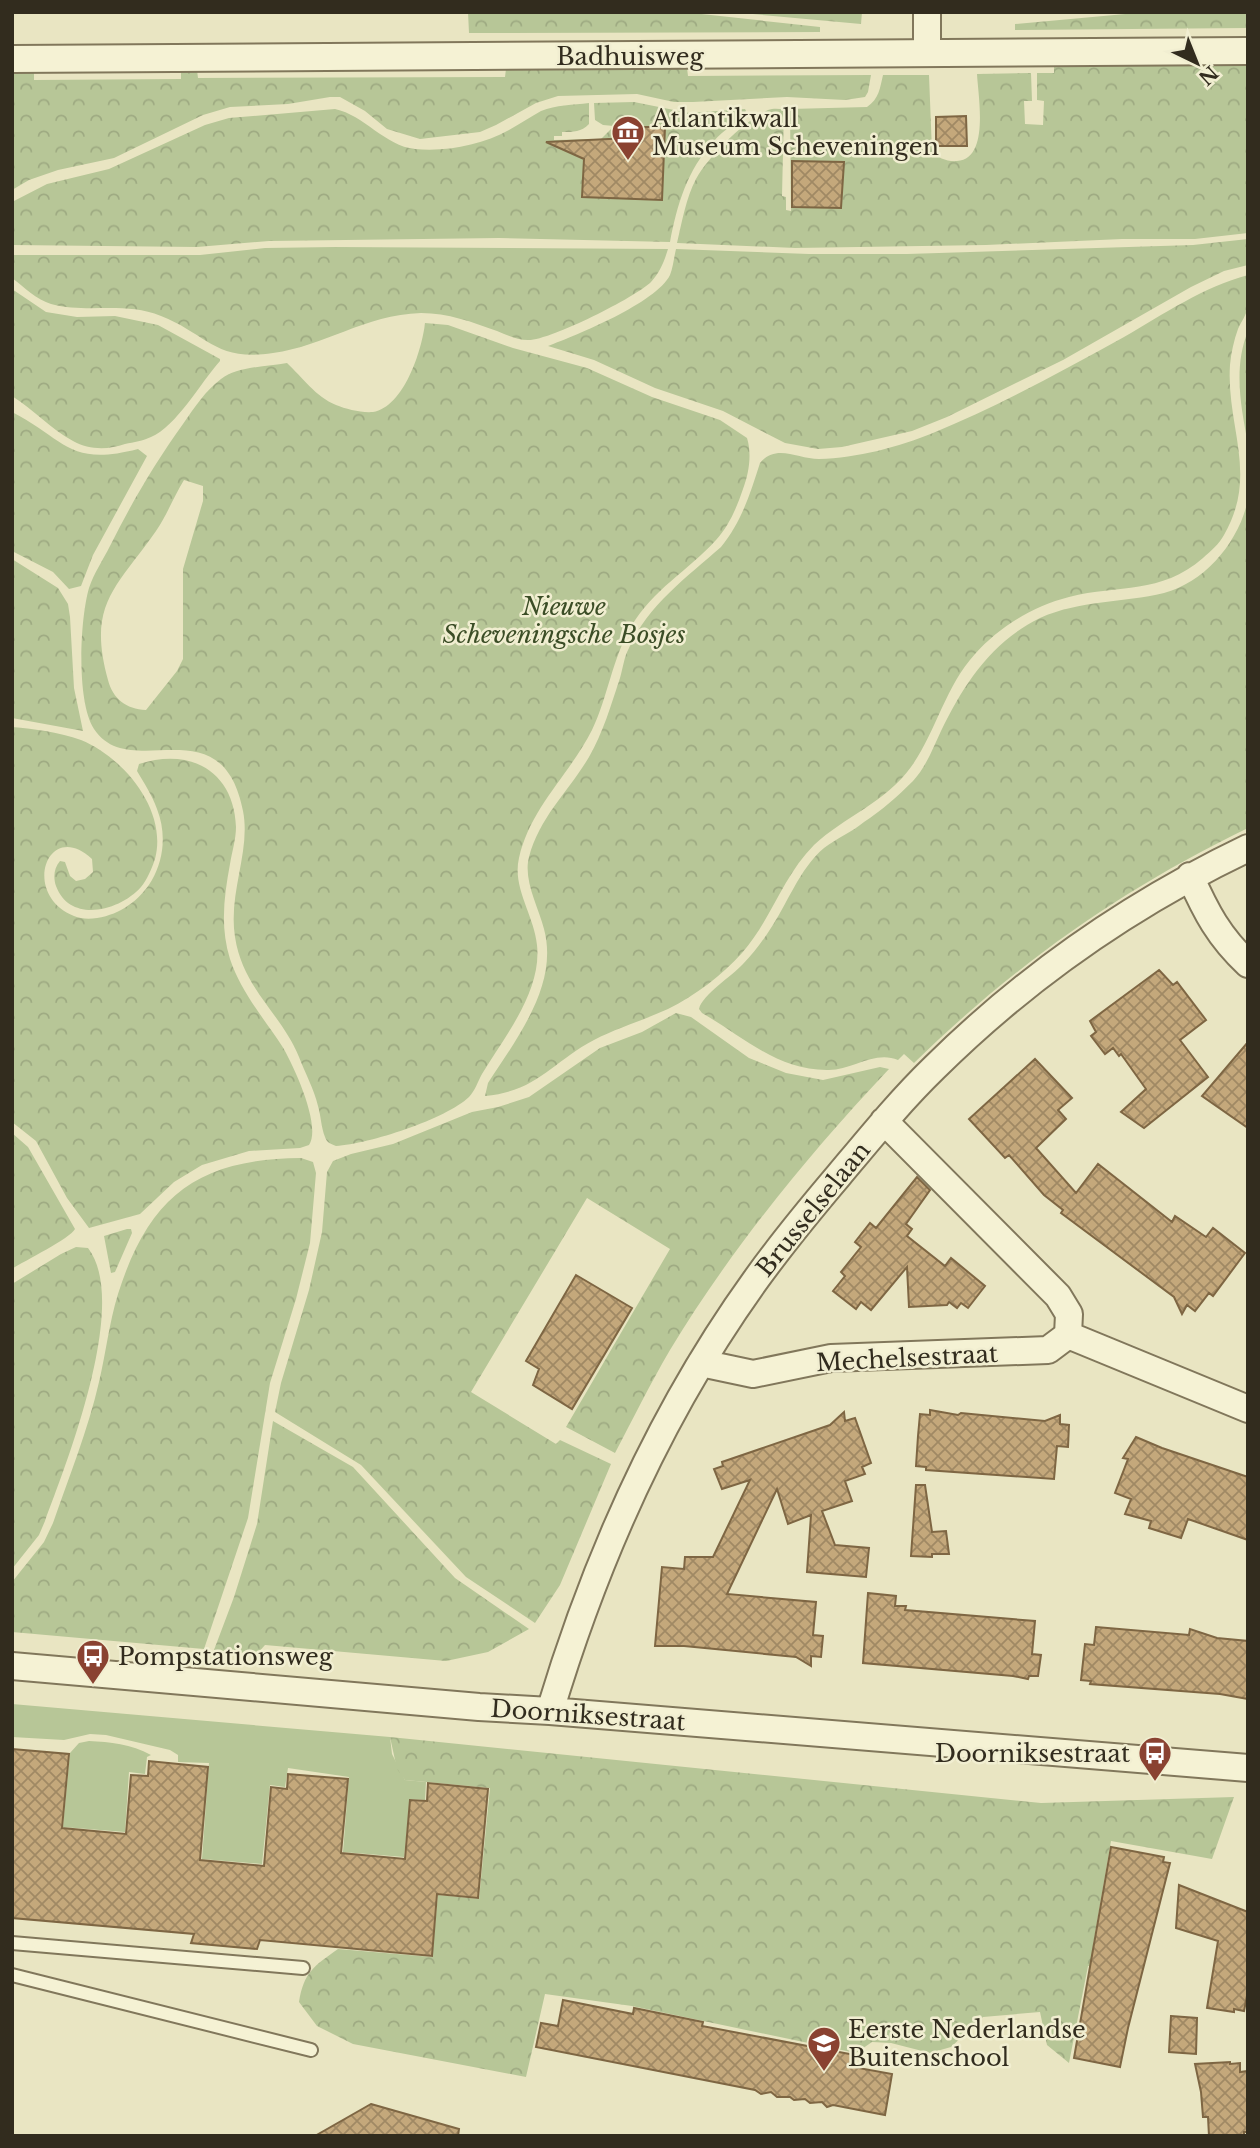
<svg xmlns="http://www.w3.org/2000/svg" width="1260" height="2148" font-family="'Libre Baskerville',serif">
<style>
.green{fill:#b7c697}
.forest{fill:url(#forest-crowns);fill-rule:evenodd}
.building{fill:url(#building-cross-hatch);stroke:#7e6643;stroke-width:2}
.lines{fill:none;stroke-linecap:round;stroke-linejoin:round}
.lane-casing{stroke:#81775b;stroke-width:16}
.street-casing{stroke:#81775b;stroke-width:30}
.lane{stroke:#f5f2d4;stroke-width:12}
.street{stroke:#f5f2d4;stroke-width:26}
.labels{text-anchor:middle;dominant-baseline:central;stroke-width:5;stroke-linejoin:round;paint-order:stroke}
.street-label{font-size:24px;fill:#322c1e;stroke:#f1eed1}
.poi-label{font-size:24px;fill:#322c1e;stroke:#f1eed1;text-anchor:start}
.park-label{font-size:24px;font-style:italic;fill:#3b4d26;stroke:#f1eed1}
</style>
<defs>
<pattern id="forest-crowns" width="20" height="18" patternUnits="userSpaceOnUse" patternTransform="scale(1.75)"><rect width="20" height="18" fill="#b7c697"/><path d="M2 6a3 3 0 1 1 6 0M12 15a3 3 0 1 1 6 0" fill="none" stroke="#9eaa82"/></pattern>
<pattern id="building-cross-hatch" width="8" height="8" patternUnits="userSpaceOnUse" patternTransform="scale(1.75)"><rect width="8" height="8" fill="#c4a87b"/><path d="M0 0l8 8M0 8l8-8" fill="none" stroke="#a08964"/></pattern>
</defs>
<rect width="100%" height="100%" fill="#e9e5c2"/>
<path class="green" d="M12,1704L390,1737L392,1754L405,1780L426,1782L425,1800L410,1799L404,1857L343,1852L349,1777L288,1768L285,1787L270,1785L262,1864L202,1859L209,1763L178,1762V1755L170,1750L106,1735L90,1734L64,1740L12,1737Z
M89,1741C110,1742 131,1744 151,1755L147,1757L145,1774L129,1772L125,1832L63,1827L70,1753L79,1743Z"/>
<path class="forest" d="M468,12H683L820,27V32L469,33Z
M730,12H862L861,24Z
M1147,12H1248V28L1015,30V24Z
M1248,63V233L1195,239H1122L986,245L795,248L677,243C682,222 686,198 696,179C709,156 743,122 768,110C773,108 779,109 784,109L782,196L786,197V210L791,211L790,109L867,107C879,99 880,88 883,75H929L932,151C937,158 948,162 957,161C990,159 978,96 977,74L1031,73L1032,101H1024L1025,124L1043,125L1044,101L1037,100V73H1054V65Z
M687,68L688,76L871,75L868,92L865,97L845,100L787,97L693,102H674L637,94L558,96L536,103L496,125L480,132L420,139L387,129L365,111L340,97H330L288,104L230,107L203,115L114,158L58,170L29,180L12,190V70H34V80L181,79V70H197L198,78L505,77L506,69Z
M634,102L689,113L745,109L746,111C738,123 723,130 714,141C687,170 677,205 670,242L499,238L269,241L197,247L12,245V202L47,184L109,169L205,125L229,118L335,109C364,115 385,146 415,149C446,152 482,145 509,130C520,124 530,117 541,111C556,105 573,105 589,103V124C581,132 574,132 562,132V136H554V140L601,139L614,126L603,125L595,120L594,103Z
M1248,239V265L1224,271L1191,287L1063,360L947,417L912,431L842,447L818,449L785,443L723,411L655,388L594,360L548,346C577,335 656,303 670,275C673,268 674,257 676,249L809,254H907L1193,245Z
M335,247L668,249C664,262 660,272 651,282C636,297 549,341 528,340C517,340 507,335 497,331C472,322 448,313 421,313C364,315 325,346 273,353C215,362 207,334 161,316C123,301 88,314 51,304C37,300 24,287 12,278V255H200L265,248Z
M1248,275C1248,285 1249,296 1248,306C1247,314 1241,322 1238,329C1234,340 1231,353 1230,365C1226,427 1259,474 1224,535C1219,544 1211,551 1203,558C1160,595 1120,584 1069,597C1033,606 999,627 975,654C945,687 936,732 911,767C886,802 844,817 814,845C783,876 771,920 742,953C722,975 695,996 668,1009C644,1020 617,1028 594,1040C552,1062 538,1091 485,1096L488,1083C517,1038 559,985 544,929C538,906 523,880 529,857C540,816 569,791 589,757C603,733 611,705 620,678C623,668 624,657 629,648C648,605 687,577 721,547C742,521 750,494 760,463C776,443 798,459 819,459C857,458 899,447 933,433C999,406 1062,371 1124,337C1164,314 1203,287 1248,275Z
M12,289L46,312L77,317L115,316L158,325L220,359V361C201,382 176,427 151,437C143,441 134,442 125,444C108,450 89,450 73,441C51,429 34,410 12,396Z
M425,323L448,325L513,348L587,368L652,397L720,420L747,438C752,454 749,473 743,489C737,507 729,526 716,540C688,571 653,589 631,627C612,659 608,697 592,730C570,774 530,808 519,858C512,888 534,915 537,945C542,991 505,1036 482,1074C478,1081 475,1091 469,1097C446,1119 369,1144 336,1146C331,1144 327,1143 325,1137C321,1127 321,1116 318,1106C314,1089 305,1073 299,1057C281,1013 243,989 235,937C228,893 251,851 243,811C222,703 130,784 94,729C76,701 80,619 89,588C94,573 103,560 110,546C132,502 155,463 183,424C194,408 206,390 221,379C238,366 266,367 287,363C302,377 316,397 336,405C346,409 361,413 373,412C404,407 422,350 425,323ZM184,480L203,486V501L183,569V659L177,671L146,710C126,709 113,699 108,680C87,604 116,588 156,531C167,515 174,496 184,480Z
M1248,331V444C1241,407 1233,368 1248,331Z
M12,412C66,440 69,467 138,449L147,456L93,555L81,586L69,589L53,572L12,551Z
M1248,499V828C1122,889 1014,965 914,1063L904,1054L898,1060C875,1050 852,1070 829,1070C778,1071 744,1037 702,1013L699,1009C702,995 732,976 743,964C753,954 761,943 769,931C787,905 799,869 824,848C837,838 852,832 864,822C881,811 898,796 913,781C926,767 933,748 941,731C964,684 991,642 1040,618C1080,600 1123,603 1164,593C1206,582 1240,540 1248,499Z
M12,559L58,588L68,604L70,617L74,688L83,731L12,718Z
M12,727C35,729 59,732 81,740C123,757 168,810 155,859C152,868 147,880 141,887C120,911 70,924 56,886C53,877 54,868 60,861L65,862L70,876L76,881L85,879L93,872L92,859C48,818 20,894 74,916C88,922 108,917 121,910C157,891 172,847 157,809C152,795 144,783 137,771L139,764C190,747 234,771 236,827C236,839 232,852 230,864C224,896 220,927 230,959C241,992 263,1017 282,1046C293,1064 322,1126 309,1145L300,1148L249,1151L202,1165L174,1182L140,1214L89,1228L67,1198L36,1141L12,1122Z
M676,1013L691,1017L749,1058L786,1073L823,1080L880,1067L889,1069C808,1155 731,1249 670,1350C650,1384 633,1419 615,1453L566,1427L670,1249L587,1198L471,1392L556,1444L560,1440L611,1464L560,1585L535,1623L466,1577L361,1465L275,1412L281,1383L309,1290L322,1232L327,1172L333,1161L351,1154L393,1144L472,1112L498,1107L529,1097L600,1048L642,1032Z
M12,1133L28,1147L75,1229C71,1238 24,1261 12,1269Z
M301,1158L313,1162L316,1173L310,1243L296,1299L270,1383L248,1518L204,1649L12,1632V1582L44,1542L53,1523C69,1477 88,1430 99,1382C106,1353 109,1323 118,1294C149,1196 198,1159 301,1158Z
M127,1229H131L132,1233L115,1272L111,1273L104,1236Z
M76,1247L88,1248C130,1302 67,1462 45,1521L39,1535L12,1569V1284L61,1254Z
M273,1421L353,1467L455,1578L529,1629L488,1652L446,1661L265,1645L257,1654L214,1650L234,1597L257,1524Z
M390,1737L1041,1803L1234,1797L1212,1859L1111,1841L1093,1945L1103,1948L1099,1967L1088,1966L1069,2063L1047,2045L1040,2012L983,2017L951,2047L930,2053L891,2043L872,2042L856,2053L632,2006L545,1994L526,2077L353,2044L317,2026L299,2002C304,1972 314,1966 338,1949L432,1957L438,1895L479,1899L490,1788L405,1780L397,1769Z"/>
<path class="building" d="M966,116L967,146H936V117Z
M639,127H665L662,200L582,197L584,159L546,142L630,138Z
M792,161L844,162L841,208L792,207Z
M1159,970L1173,985L1177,982L1206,1020L1180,1040L1208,1077L1144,1128L1121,1112L1146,1089L1121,1054L1119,1056L1113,1048L1105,1054L1091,1036L1096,1032L1090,1021Z
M1248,1042V1128L1202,1096Z
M1035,1059L1072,1098L1058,1110L1066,1119L1036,1148L1076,1193L1098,1164L1172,1222L1175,1216L1206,1237L1213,1228L1245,1253L1213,1296L1209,1293L1195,1311L1187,1305L1182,1314L1174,1297L1061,1213L1063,1210L1044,1195L1009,1155L1005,1158L969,1119Z
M917,1177L930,1190L906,1224L912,1229L907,1236L945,1266L951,1258L985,1286L968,1308L961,1303L957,1308L949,1302L947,1305L909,1307L907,1267L871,1310L861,1302L856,1309L833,1291L845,1276L841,1272L861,1247L855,1242L870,1223L876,1228Z
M576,1275L632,1308L572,1409L533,1385L539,1369L526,1361Z
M930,1410L958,1415L961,1413L1045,1421L1060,1415V1424L1069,1425L1068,1447L1057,1446L1054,1479L926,1470V1467L916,1466L918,1436L920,1414L930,1415Z
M844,1412L845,1421L855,1418L871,1463L862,1467L865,1474L845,1481L852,1501L822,1511L835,1545L869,1548L866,1577L807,1572L811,1515L788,1524L777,1489L727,1594L816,1602L813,1635L823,1636L821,1657L811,1656V1666L796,1657L684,1646H655L662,1567L684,1569L685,1557H713L750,1480L722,1489L714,1469L723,1466L722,1462L830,1425Z
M1136,1437L1162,1448L1248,1477V1540L1188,1519L1181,1538L1149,1528L1151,1521L1125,1514L1131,1499L1115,1493L1128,1459L1123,1458Z
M916,1485H925L932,1532L946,1531L949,1554H932V1557L911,1556Z
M868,1593L896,1596L895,1606H906L905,1610L1035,1621L1032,1654L1041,1655L1038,1676H1029L1028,1679L1013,1676L863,1663Z
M1096,1627L1189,1635L1190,1629L1217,1638L1248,1641V1699L1220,1694L1090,1684L1091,1681L1081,1680L1085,1644L1094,1645Z
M12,1749L69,1754L62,1828L126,1834L131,1775L148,1776L149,1761L208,1767L200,1860L264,1866L271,1787L287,1789L288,1774L348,1779L341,1853L405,1859L410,1800L427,1801L428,1783L488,1789L478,1898L437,1894L432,1956L260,1940L257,1949L191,1943L194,1934L12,1918Z
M1111,1847L1164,1857L1163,1862L1170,1863L1128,2028L1120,2067L1074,2058Z
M1179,1885L1248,1912V1991L1244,2011L1234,2009V2012L1207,2008L1218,1941L1176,1928Z
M563,2000L633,2014L634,2008L703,2022L702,2026L855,2055L853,2067L892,2074L885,2115L833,2105L827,2107L822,2102L810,2103L805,2099L794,2100L790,2097H777L771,2092L761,2094L755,2090L536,2047L541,2023L558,2026Z
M1171,2016L1197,2018L1196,2054L1169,2052Z
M1230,2062V2064L1240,2063V2072L1248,2071V2132H1244V2136H1209L1208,2117H1203L1201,2092L1195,2064Z
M371,2104L459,2129L458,2136H315Z"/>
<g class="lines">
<defs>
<path id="lane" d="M12,1943L303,1968
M12,1975L311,2050"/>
<path id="street" d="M927,53V12
M12,59L1248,51
M1190,876C1206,912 1219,937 1248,964
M884,1121L1058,1296L1069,1314L1068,1335
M701,1363L753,1374L831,1358L1048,1350L1068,1335L1248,1409
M12,1666L479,1707L550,1711L1248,1768
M550,1711C596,1558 663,1408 757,1278C783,1242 811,1208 839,1175C870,1138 900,1101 934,1068C1025,978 1133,903 1248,848"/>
</defs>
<use href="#lane" class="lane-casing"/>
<use href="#street" class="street-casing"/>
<use href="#lane" class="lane"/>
<use href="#street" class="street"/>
</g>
<defs>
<symbol id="museum-pin" viewBox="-11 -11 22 30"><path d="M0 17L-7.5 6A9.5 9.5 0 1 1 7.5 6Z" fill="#8a4231" stroke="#f1eed1"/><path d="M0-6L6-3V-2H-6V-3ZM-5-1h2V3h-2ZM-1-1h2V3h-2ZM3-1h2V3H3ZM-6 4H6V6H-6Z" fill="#fff"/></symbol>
<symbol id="bus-pin" viewBox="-11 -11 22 30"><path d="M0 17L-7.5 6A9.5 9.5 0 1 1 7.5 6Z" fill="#8a4231" stroke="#f1eed1"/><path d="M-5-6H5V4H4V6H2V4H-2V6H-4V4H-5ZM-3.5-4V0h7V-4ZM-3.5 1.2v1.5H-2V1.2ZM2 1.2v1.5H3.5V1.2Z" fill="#fff"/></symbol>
<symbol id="school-pin" viewBox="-11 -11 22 30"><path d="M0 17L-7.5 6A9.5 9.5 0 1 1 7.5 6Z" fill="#8a4231" stroke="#f1eed1"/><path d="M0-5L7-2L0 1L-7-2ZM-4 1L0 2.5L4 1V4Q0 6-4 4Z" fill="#fff"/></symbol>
</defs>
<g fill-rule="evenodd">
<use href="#museum-pin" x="609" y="113" width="38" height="52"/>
<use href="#bus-pin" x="74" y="1637" width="38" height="52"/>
<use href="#bus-pin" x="1136" y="1734" width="38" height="52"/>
<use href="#school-pin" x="805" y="2024" width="38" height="52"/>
</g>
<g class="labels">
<g class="street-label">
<text x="630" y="56">Badhuisweg</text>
<text transform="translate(813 1209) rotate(-51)">Brusselselaan</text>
<text transform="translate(907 1358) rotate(-3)">Mechelsestraat</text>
<text transform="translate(588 1715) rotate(4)">Doorniksestraat</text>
</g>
<g class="poi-label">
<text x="652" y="118">Atlantikwall<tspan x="652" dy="28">Museum Scheveningen</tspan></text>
<text x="118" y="1656">Pompstationsweg</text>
<text x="1130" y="1753" text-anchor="end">Doorniksestraat</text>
<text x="848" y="2029">Eerste Nederlandse<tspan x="848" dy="28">Buitenschool</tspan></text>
</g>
<g class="park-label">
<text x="564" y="606">Nieuwe<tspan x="564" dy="28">Scheveningsche Bosjes</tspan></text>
</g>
</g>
<rect width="1260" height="2148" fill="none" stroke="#322c1e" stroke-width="28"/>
<g transform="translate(1197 63) rotate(137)" stroke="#f1eed1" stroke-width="5" paint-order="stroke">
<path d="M0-5L12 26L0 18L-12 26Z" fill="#322c1e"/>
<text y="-10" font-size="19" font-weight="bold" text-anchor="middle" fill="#322c1e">N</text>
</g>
</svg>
